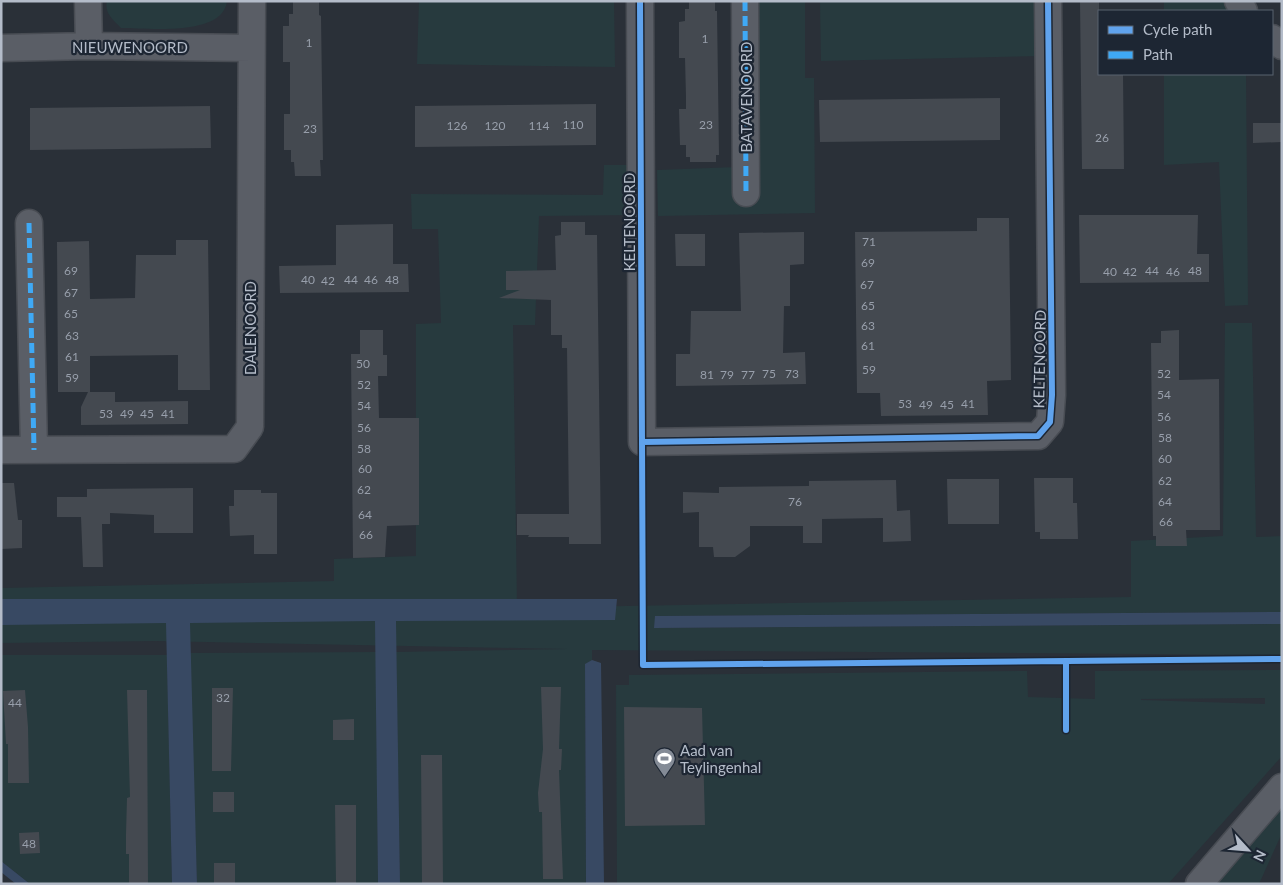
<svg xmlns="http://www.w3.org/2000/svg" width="1283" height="885" font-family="Lato,sans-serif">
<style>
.green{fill:#273a3e;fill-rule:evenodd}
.water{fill:#384963}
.building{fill:#444950}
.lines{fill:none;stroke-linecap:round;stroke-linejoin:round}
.street-casing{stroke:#484c53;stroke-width:29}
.street{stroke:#5a5e66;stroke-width:26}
.quiet{stroke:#3fa9f5;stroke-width:5;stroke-dasharray:10 5;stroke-linecap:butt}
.cycleway-casing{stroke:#1d2633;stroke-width:9}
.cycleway{stroke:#60a3ed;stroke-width:6}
.labels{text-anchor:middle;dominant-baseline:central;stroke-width:4.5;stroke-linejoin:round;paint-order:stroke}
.number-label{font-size:12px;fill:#989fab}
.street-label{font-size:15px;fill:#b4bcc9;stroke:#1d2633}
.poi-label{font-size:15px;fill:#b4bcc9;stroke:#1d2633;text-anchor:start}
</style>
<rect width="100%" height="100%" fill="#2a3038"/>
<path class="green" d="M107,1H227C223,37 148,28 121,28C113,20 104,13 107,1Z
M419,1H614L615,67L417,64Z
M737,1H805V78H814L815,213L658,216L657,170L737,167Z
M820,1H1042L1043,56L821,61Z
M1164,1H1223L1235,11H1164Z
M1164,74H1246L1248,305L1225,306L1219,162L1164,165Z
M604,165H635V215L539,216L535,325H513L517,608L1131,597V541L1223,536L1225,323H1252L1256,537L1282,536V612L655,616V628L1282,624V655L592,650V660L585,665L586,884H400L396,652L567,649L156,641L1,643V588L334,581V559L416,556V324L441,323L438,229H412L411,194L603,195Z
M376,652L378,884H197L189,653Z
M1,655H167L172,884H30L1,861Z
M1282,670V756L1168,884H617L616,685H629V675L1027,671L1028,697L1095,699V671ZM1265,698V704L1141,700V699Z
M1282,785V833L1259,884H1195Z"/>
<path class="water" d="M1,599H617L615,620L396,621L400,884H378L375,621L190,623L197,884H172L166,623L1,625Z
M1282,612V624L654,628L655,616Z
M592,660L601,663L604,884H586L585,664Z
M1,861L30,884H16L1,872Z"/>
<path class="building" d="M293,1H319V15L321,16L323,160H320L321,176H295L294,162H291V150H284V114H290V62H283V26H289V14H293Z
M689,1H715V11H717L719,155H716V162H690V157H686V145H680L679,109H686V97L685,58H679V22L685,21V9H689Z
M1080,1H1099V74H1123L1124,169H1082Z
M1000,98V140L820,142L819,100Z
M596,104V145L415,147V106Z
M210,106L211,148L30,150V108Z
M1253,123H1282V142L1253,143Z
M1079,215H1198L1197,254H1209V282L1080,283Z
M977,218H1009L1011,380L987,381L988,415L881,416L880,393H857L855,232L977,231Z
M561,222H585V235H597L601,544H569V537H528L529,535H517V514H569L567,348H562V335H551V300L499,298L520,290H506V271L556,270L555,236L561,235Z
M393,224V264H408L409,292L280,293L279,266L336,265V225Z
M804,232V264L790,265V306H784L783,353L805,352L806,384L676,386V354H690L691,311H741L739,233Z
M675,234H705V266H676Z
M176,240H208L210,390H178V355L90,356V392H115V402L188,401V424L81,425V407L88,392H58L57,242L89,241L90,299L135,298L136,255H176Z
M360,330H383V355H387V376H378L379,418H419V525L387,526L385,557L353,558L351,354H360Z
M1179,330V380L1219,379L1220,530H1186L1187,546H1156V536H1153L1151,343H1161V331Z
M1034,478H1073V503H1077L1078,539H1040V532H1035Z
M947,479H999V524H948Z
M896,480L897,511L910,510L911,541L883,542V518L822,519V543H803V526H750V546L735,557H714L713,547H699V512L683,513V492L719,493V487L809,486V481Z
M1,483H14L18,520H22V548L1,549Z
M193,488V533H154V515L110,513V524H102L103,567H83L81,517H57V497H87V489Z
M234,490H261V493H277V554H254V535L230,536L229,506H234Z
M541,687H561L559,749H562L561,770H559L563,879H543L542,812H539L538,793L543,749Z
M212,688H233L231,771H212Z
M25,690L28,727L29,783H8V744H6L3,691Z
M127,690H147L148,884H129V854H126V834L127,798L130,797Z
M624,707L702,708L705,825L625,826Z
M354,719V740H333V720Z
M421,755H442L443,884H422Z
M213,792H234V812H213Z
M335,805H356V884H336Z
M39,832L40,853L20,854L19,833Z
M214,863H235V883L214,884Z"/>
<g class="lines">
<defs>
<path id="street" d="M88,1L89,46
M640,1L642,442L1038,436L1050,422L1052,395L1048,1
M745,1L746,193
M1238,1L1244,11
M1272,38L1282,46
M1,48L89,46L251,48
M29,223L34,450
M1,450L234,449L250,427L252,1
M1199,884L1282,787"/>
</defs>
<use href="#street" class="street-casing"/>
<use href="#street" class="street"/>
<path class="quiet" d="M745,1L746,193
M29,223L34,450"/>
<defs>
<path id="cycleway" d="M640,1L642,442L1038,436L1050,422L1052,395L1048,1
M642,442L643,665L1282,659
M1066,662V730"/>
</defs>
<use href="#cycleway" class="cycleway-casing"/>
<use href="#cycleway" class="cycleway"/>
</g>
<defs>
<symbol id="stadium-pin" viewBox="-11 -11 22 30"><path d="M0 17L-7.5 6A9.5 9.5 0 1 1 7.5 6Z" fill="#848b96" stroke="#1d2633"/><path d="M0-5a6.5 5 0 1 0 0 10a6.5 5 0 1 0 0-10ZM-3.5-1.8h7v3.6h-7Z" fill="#fff"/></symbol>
</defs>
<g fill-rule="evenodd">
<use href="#stadium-pin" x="652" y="746" width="25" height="34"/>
</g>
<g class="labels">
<g class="number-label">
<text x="705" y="38">1</text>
<text x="309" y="42">1</text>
<text x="573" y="124">110</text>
<text x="706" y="124">23</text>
<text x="457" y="125">126</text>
<text x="495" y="125">120</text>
<text x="539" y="125">114</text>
<text x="310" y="128">23</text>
<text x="1102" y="137">26</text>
<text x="869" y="241">71</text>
<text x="868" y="262">69</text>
<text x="71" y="270">69</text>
<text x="1152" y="270">44</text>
<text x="1195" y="270">48</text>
<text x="1110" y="271">40</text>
<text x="1130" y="271">42</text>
<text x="1173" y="271">46</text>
<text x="308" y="279">40</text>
<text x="351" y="279">44</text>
<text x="371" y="279">46</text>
<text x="392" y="279">48</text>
<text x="328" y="280">42</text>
<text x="867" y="284">67</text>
<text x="71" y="292">67</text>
<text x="868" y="305">65</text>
<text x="71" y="313">65</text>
<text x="868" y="325">63</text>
<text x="72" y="335">63</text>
<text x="868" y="345">61</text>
<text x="72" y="356">61</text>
<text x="363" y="363">50</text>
<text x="869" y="369">59</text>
<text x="769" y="373">75</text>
<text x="792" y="373">73</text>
<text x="1164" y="373">52</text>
<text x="707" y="374">81</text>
<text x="727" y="374">79</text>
<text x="748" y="374">77</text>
<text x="72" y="377">59</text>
<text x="364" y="384">52</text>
<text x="1164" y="394">54</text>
<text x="905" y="403">53</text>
<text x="968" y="403">41</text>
<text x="926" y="404">49</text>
<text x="947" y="404">45</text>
<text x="364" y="405">54</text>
<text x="106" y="413">53</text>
<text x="127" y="413">49</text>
<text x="147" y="413">45</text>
<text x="168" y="413">41</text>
<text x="1164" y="416">56</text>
<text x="364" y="427">56</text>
<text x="1165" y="437">58</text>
<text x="364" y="448">58</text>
<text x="1165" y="458">60</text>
<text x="365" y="468">60</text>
<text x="1165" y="480">62</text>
<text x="364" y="489">62</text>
<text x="795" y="501">76</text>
<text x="1165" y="501">64</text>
<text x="365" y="514">64</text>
<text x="1166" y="521">66</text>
<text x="366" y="534">66</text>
<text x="223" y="697">32</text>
<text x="15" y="702">44</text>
<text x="29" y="843">48</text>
</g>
<g class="street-label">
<text x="130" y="47">NIEUWENOORD</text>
<text transform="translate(746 97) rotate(-90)">BATAVENOORD</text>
<text transform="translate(629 222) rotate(-90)">KELTENOORD</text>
<text transform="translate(250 328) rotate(-90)">DALENOORD</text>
<text transform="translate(1039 359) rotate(-89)">KELTENOORD</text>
</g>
<g class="poi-label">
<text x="680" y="750">Aad van<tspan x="680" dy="17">Teylingenhal</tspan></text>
</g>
</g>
<rect width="1283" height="885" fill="none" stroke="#b4bcc9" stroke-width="5"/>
<rect x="1098" y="10" width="175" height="65" fill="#1d2633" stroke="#59626f"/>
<rect x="1108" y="26" width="25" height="8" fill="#60a3ed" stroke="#59626f"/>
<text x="1143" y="35" font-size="15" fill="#b4bcc9">Cycle path</text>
<rect x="1108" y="51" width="25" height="8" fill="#3fa9f5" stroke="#59626f"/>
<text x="1143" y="60" font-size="15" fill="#b4bcc9">Path</text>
<g transform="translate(1248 850) rotate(116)" stroke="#1d2633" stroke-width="4" paint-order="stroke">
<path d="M0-4L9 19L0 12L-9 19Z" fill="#b4bcc9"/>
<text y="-8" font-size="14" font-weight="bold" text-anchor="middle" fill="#b4bcc9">N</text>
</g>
</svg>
